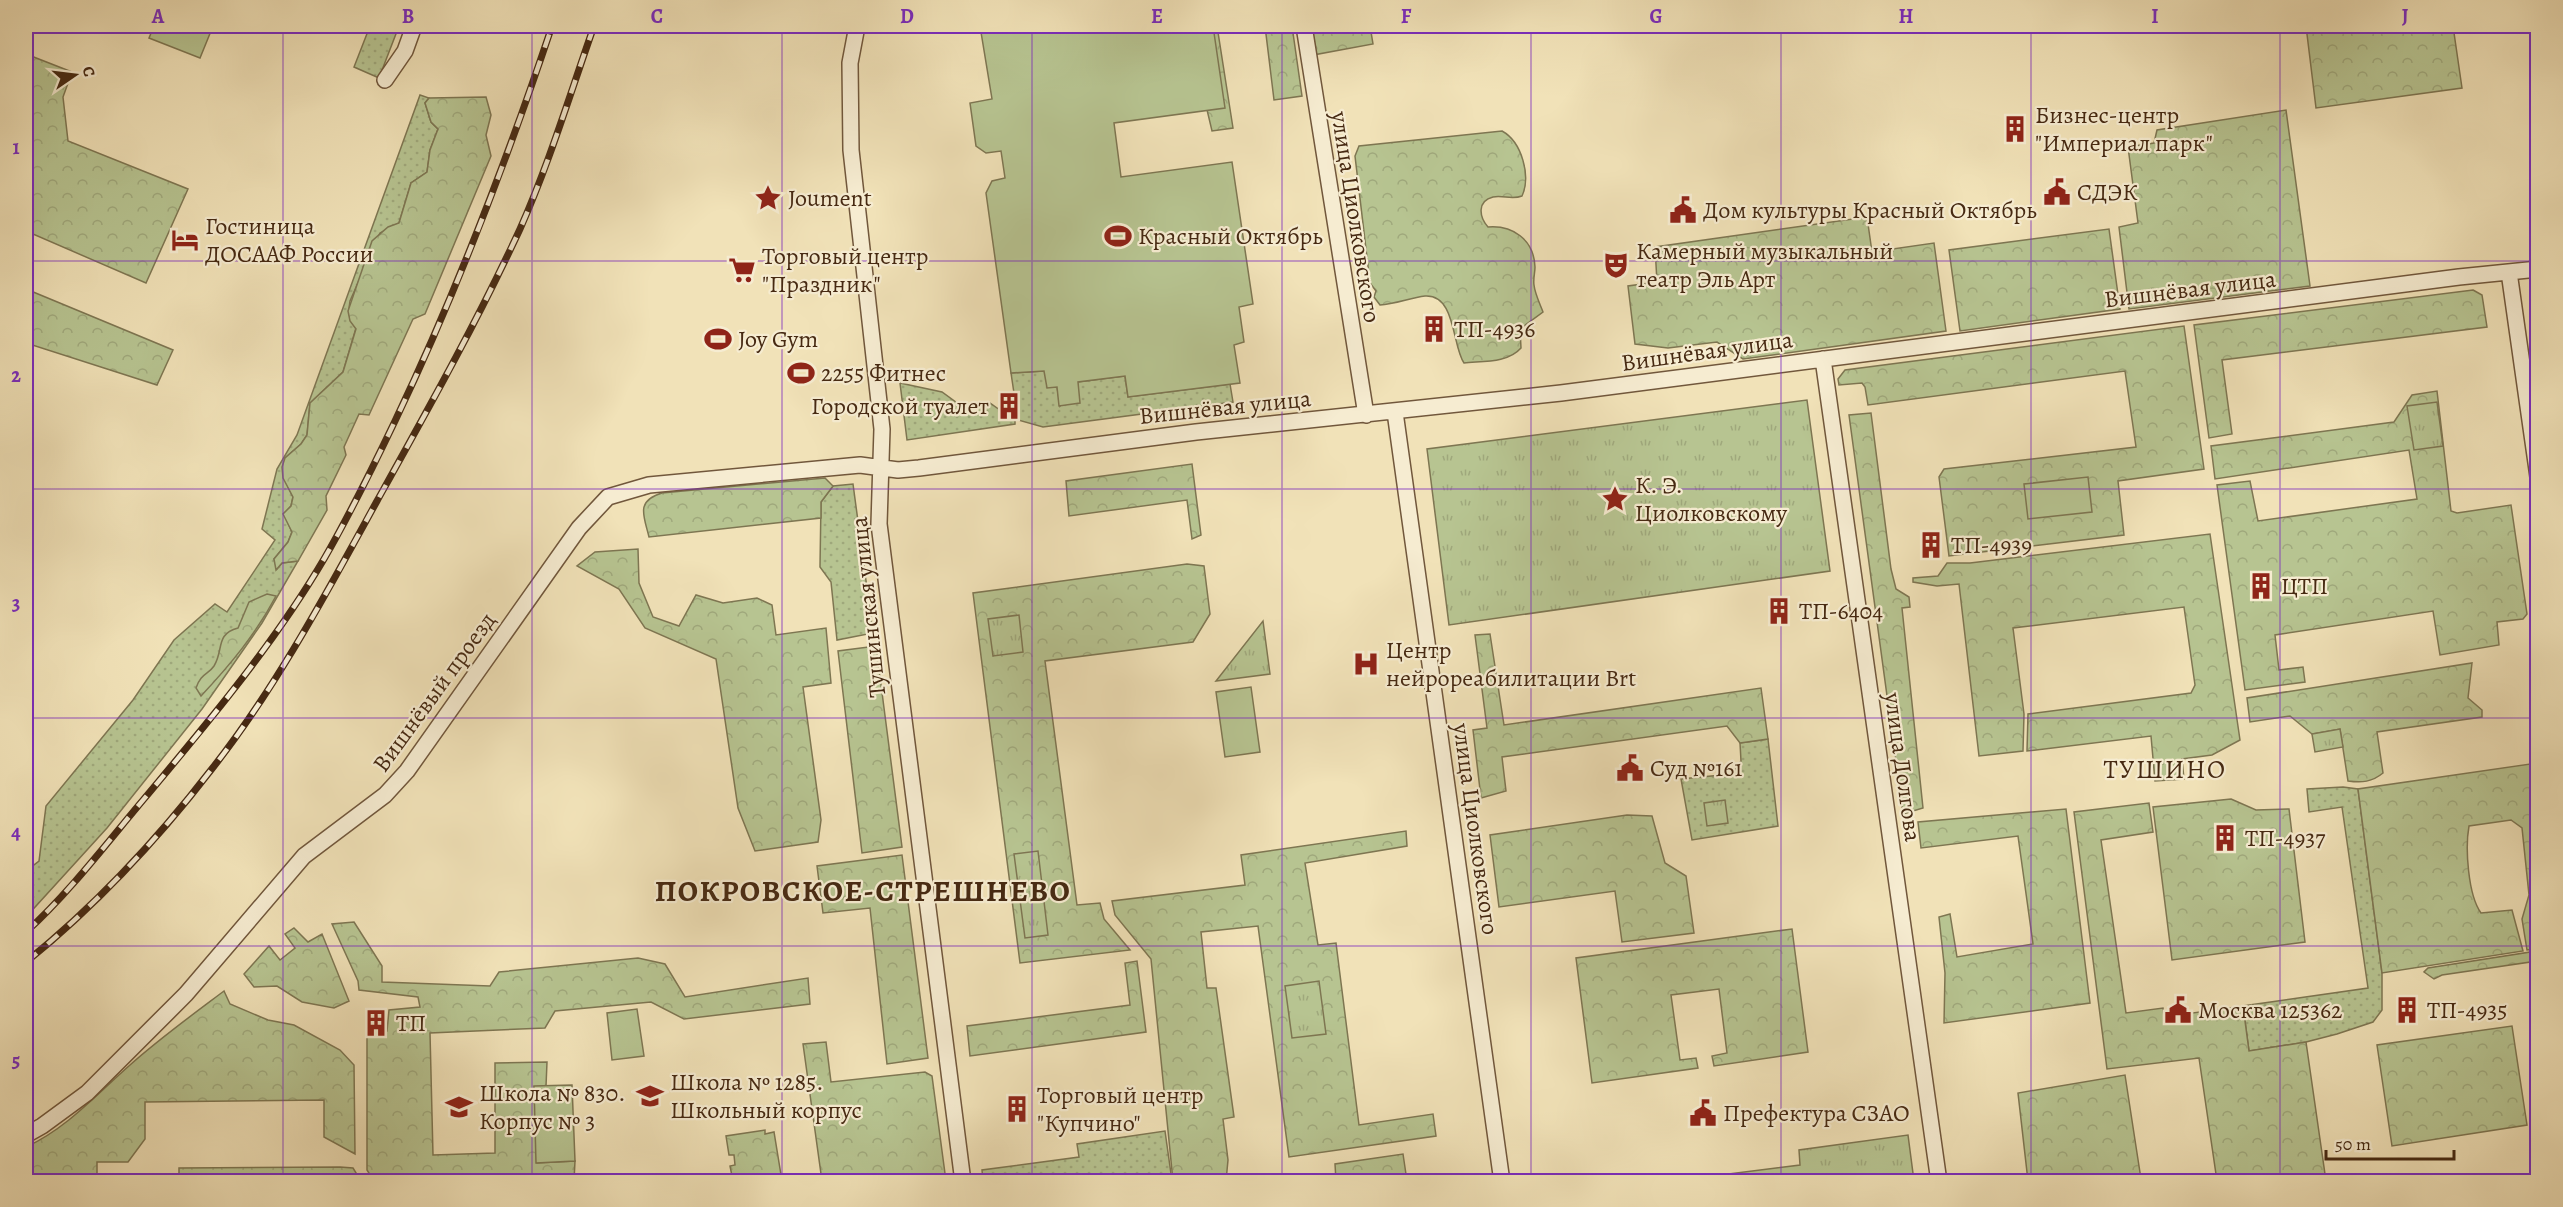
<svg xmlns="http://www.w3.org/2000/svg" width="2563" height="1207" font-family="Alegreya,serif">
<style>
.grass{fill:url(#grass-dots);stroke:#7e7652;stroke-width:1.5}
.forest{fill:url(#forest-crowns);stroke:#7e7652;stroke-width:1.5}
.park{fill:url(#park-tufts);stroke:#7e7652;stroke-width:1.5}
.garden{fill:#b7c491;stroke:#7e7652;stroke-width:1.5}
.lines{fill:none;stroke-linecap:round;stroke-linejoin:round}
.minor-casing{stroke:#71573c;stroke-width:18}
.minor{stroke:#f6ecd1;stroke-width:15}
.rail-casing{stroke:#462912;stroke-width:7}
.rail{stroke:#f6ecd1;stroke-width:4.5;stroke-dasharray:14;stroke-linecap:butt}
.grid{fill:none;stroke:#7b2cbf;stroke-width:1.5;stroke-opacity:0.55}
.labels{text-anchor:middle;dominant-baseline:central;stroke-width:4.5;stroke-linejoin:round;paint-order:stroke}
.poi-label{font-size:24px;fill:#462912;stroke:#f6ecd1;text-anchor:start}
.street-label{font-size:24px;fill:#462912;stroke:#f6ecd1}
.neighbourhood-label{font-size:26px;letter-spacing:1.5px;fill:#462912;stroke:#f6ecd1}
.district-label{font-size:30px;font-weight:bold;letter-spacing:1.5px;fill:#462912;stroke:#f6ecd1}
.neatline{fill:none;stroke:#7b2cbf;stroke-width:2}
.grid-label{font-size:20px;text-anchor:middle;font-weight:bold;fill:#7b2cbf}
</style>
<defs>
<pattern id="grass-dots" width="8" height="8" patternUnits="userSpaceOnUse" patternTransform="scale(1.5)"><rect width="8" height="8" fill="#b7c491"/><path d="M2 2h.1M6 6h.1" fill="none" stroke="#9fa87c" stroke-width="1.8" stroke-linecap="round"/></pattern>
<pattern id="forest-crowns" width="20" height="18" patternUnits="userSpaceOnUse" patternTransform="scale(1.5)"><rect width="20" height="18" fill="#b7c491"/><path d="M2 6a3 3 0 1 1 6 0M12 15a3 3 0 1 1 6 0" fill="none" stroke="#9fa87c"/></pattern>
<pattern id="park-tufts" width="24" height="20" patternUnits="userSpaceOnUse" patternTransform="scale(1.5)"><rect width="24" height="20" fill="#b7c491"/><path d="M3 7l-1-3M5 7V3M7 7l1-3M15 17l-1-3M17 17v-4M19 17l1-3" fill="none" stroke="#9fa87c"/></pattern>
</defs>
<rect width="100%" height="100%" fill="#f1e2b8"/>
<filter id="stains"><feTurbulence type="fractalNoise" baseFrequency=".00333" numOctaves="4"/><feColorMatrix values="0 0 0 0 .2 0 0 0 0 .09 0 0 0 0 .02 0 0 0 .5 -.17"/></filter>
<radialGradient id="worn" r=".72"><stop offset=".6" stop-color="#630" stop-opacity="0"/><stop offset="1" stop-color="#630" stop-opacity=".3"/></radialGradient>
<path class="grass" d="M370,26H399L379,78L354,67Z
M420,95L429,98L425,103L431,122L438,129L430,150L427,172L411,183L399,223L380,233L350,301C348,313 349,319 356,328L343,372L310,403L307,435L301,444L285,458L288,487L293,497L291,506L284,514L292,532L288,542L274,559L277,569L282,563L298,561L262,623L202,709L107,828L26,917V871L39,861L46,806L133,700L174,640L215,604L227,612L275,540L262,529L277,469L297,435Z
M1044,371L1057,387L1060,406L1077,382L1125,376L1128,397L1230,384L1233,402L1043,427L1018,420L1011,373Z
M900,383L942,392L960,405L990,403L1015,421V424L907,440Z
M853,484L873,633L837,640L831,582L820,567L821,502L833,486Z
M1768,739L1778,826L1692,840L1681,779L1732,774L1741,761L1740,743Z
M2343,787L2358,789L2382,973V1010L2373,1022L2337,1034L2306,1042L2249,1051L2243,1006L2368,988L2342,807L2309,812L2307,789Z
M1165,1131L1172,1181H1148V1180L983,1181L982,1170L1079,1157L1077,1144Z"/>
<path class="forest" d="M1153,26H1217L1233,128L1212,131L1204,97Z
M1265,26H1292L1302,96L1274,100Z
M1309,26H1370L1373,44L1313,55Z
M2306,26H2453L2462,88L2316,108Z
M26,54L72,72L63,97L68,141L188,189L146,283L26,231Z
M486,97L491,115L486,135L491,156L425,314L413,319L369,415L359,414L344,447L346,455L326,496L327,510L298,561L282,563L276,570L274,559L288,542L292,532L283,514L291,506L293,497L283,478L282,467L285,458L301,444L307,435L310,403L343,372L356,329L350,321L348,311L372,241L388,227L399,223L411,183L427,172L430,150L438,129L431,122L425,103L429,98Z
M2286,110L2310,286L2129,309L2119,227L2138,223L2128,147L2154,143L2157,130Z
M1502,131C1522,142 1531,176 1522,196C1512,200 1503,195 1493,197C1477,201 1479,217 1488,227C1512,225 1534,239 1535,267C1535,273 1533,279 1534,285C1535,294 1540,304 1543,312L1520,329L1521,348C1508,363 1483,361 1464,363C1452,346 1456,294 1425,296C1410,298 1395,304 1380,305L1374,297L1376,291L1370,283L1355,156L1359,146Z
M1867,217L1872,252L1934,243L1946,331L1743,359L1717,342L1668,348L1635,344L1628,286L1657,282L1655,247Z
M2109,229L2120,309L1960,331L1949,250Z
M26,289L173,350L157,385L26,343Z
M2473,290L2482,295L2487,327L2222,360L2232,434L2209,438L2194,325Z
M2184,326L2204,469L2118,481L2124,535L1949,556L1939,477L1944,469L2136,447L2125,371L1868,405L1865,387L1862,383L1839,385L1838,379L1845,370Z
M2437,391L2451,511L2457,513L2511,505L2527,614L2523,619L2497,622L2499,645L2440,655L2433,611L2275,635L2279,670L2303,667L2305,682L2245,690L2217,485L2250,481L2258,521L2417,499L2409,450L2215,479L2211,446L2394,422L2412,395Z
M1871,413L1891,569L1896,589L1909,597L1910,607L1902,608L1923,808L1903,814L1849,415Z
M1192,464L1201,535L1192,539L1187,500L1069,516L1066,481Z
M825,478L833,486L821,502V518L649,537C644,516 635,501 662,493Z
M2210,534L2240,740L2212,755L2182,759L2184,779L2155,781L2151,736L2027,751L2028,714L2191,693L2195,685L2184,607L2013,628L2024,714L2023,751L1979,756L1959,584L1937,586L1913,582V578L1938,576L1947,563H1970Z
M638,549L639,583L653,617L679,626L696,595L723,603L757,598L772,605L776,635L826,628L831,683L803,687L821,820L818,842L755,851L738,808L716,659L645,628L619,589L577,566L595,552Z
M1187,564L1204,566L1210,614L1193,642L1045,661L1077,905L1100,903L1104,919L1130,950L1020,963L973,593Z
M267,594L276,596C256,634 230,665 201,696L196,688C201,673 208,675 214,666C224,650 215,634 238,628L249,602Z
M1490,634L1504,725L1761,688L1768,739L1740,743L1727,726L1502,757L1506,791L1481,798L1473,730L1487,728L1475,635Z
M876,646L902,847L862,853L838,651Z
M2472,663L2468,698L2482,710V717L2377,732L2383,773C2372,782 2362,783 2348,781L2340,729L2312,734L2290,716L2250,722L2247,698Z
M2537,763V949L2527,950L2522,919L2529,895L2522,828L2511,820L2469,826C2465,848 2468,895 2481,913L2512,910L2523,951L2382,973L2358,789Z
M2231,799L2256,810L2289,809L2305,942L2172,960L2153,807Z
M2149,803L2153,832L2101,840L2126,1013L2163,1008L2164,1017L2243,1006L2249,1051L2306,1042L2326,1181H2217L2199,1058L2107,1069L2074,812Z
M2066,809L2090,1003L1944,1023L1945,973L1939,917L1950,914L1957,957L2033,944L2018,836L1921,848L1918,822Z
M1627,815L1652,816L1665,863L1686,876L1694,933L1622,942L1615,891L1499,907L1490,835Z
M1406,831L1407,846L1305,863L1318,945L1336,943L1359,1125L1433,1114L1436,1136L1289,1157L1258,926L1201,932L1207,988H1216L1234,1117L1223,1119L1228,1160L1226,1181H1173L1151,959L1115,915L1112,901L1245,885L1241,855Z
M902,855L928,1058L887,1064L870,908L823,913L817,866Z
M354,922L382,966V982L490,986L499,972L638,958L665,964L685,997L808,978L810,1004L684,1019L651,1002L555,1011L545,1028L430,1033L433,1155L495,1153V1063L547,1062L546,1086L534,1087L537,1163L575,1161L574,1181H374L367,1170V1031H387L389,1010L420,1007L418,997L359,990L358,981L332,924Z
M294,928L308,942L322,934L349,1001L334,1008L302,1002L277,986L254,987L244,974L269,946L280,960L295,948L285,934Z
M1792,929L1808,1052L1714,1066L1712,1056L1727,1053L1719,989L1671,995L1680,1060L1696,1058L1698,1068L1592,1083L1576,958Z
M2537,951V961L2442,975L2434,979L2424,972L2428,968Z
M1137,961L1146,1032L970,1056L967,1026L1130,1005L1125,963Z
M224,991L230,1004L268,1020L294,1025L340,1050L354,1065L355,1154L324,1137V1100L145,1102V1139L128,1162H97V1181H26V1147C66,1129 97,1094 130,1065C159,1039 192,1015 224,991Z
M2512,1026L2527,1125L2392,1146L2377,1045Z
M826,1042L831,1082L925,1072L932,1076L946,1181H822L803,1044Z
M2125,1075L2141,1179L2121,1182L2028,1181L2018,1093Z
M765,1130V1134L774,1132L782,1181H733L730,1166L735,1165L734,1155H729L726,1136Z
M1403,1154L1407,1181H1336L1335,1164Z
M340,1167L353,1168L361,1181H179V1168Z"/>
<path class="park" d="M1807,400L1830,571L1449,625L1427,449Z
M2437,402L2443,446L2414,450L2407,406Z
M1019,615L1023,652L993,656L988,619Z
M1263,621L1270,674L1216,681Z
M2340,729L2343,747L2315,752L2312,734Z
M1725,800L1728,823L1707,826L1704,803Z
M1038,851L1048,935L1025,938L1014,854Z
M1319,981L1326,1034L1292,1038L1285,986Z
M1908,1135L1914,1181H1673L1800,1165L1799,1150Z"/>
<path class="garden" d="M154,26H197L211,31L200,58L149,38Z
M980,26H1213L1225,108L1114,123L1121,177L1232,162L1253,304L1239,307L1244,342L1234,345L1240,383L1128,397L1125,376L1078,382L1080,403L1059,406L1057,387L1047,388L1044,371L1011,373L986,193L992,181L1005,178L1001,151L986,153L976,146L970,103L992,99Z
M2088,477L2092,512L2028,519L2024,484Z
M1251,687L1260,752L1225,757L1216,692Z
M637,1009L644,1056L612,1060L607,1013Z
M572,1085L575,1161L536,1163L534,1086Z"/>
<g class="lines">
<defs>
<path id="minor" d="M857,26L850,63L851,150L882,429L879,524L963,1182
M1304,26L1366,415
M385,80L405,51L414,26
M2509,272L2538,477
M1823,359L1939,1182
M1395,412L1502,1182
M26,1135L42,1126L87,1093L186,994L304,856L385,795L407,771L579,528L608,497L649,485L860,465L898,470L919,468L1196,432L1561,393L2459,277L2538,269"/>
</defs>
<use href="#minor" class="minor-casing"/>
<use href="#minor" class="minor"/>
<defs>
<path id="rail" d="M26,932C71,891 109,840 149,793C210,720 276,641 324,559C350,514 373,467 395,421C456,293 507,160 552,26
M26,962C94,907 157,840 211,770C276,688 327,592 377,501C427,411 477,322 520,229C549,164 570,94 594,26"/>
</defs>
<use href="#rail" class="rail-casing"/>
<use href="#rail" class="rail"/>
</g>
<path class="grid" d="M283,26V1182M532,26V1182M782,26V1182M1032,26V1182M1282,26V1182M1531,26V1182M1781,26V1182M2031,26V1182M2280,26V1182M26,261H2538M26,489H2538M26,718H2538M26,946H2538"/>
<defs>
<symbol id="building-bare" viewBox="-9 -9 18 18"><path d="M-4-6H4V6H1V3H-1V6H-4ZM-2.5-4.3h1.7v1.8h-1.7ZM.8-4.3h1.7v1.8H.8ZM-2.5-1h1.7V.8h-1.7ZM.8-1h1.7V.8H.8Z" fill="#8f2418" stroke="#f6ecd1" stroke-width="2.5" paint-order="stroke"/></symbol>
<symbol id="civic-bare" viewBox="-9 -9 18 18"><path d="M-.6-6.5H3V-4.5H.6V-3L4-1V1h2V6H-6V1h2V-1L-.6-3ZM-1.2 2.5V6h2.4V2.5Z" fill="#8f2418" stroke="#f6ecd1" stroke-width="2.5" paint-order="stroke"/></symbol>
<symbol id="sight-bare" viewBox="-9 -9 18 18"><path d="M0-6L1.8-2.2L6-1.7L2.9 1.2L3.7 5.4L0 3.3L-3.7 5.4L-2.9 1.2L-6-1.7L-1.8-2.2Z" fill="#8f2418" stroke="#f6ecd1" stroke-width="2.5" paint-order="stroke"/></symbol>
<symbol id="stadium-bare" viewBox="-9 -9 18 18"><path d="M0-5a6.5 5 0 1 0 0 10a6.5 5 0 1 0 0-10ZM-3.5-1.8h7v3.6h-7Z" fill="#8f2418" stroke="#f6ecd1" stroke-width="2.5" paint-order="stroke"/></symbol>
<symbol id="hotel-bare" viewBox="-9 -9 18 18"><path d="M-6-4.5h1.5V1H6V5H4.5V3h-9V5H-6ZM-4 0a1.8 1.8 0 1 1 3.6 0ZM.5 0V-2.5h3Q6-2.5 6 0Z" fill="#8f2418" stroke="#f6ecd1" stroke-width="2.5" paint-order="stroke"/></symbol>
<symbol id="theatre-bare" viewBox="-9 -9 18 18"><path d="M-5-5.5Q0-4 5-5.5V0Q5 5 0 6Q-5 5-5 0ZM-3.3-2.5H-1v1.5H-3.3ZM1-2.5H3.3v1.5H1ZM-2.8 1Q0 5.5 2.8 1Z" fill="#8f2418" stroke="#f6ecd1" stroke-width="2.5" paint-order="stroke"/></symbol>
<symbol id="supermarket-bare" viewBox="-9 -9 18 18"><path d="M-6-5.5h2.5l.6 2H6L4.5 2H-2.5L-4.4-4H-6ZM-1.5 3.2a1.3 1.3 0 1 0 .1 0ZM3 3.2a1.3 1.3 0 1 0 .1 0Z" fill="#8f2418" stroke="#f6ecd1" stroke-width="2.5" paint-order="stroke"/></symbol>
<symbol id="hospital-bare" viewBox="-9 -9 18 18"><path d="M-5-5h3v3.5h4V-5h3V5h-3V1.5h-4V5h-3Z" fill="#8f2418" stroke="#f6ecd1" stroke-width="2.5" paint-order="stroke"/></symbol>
<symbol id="school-bare" viewBox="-9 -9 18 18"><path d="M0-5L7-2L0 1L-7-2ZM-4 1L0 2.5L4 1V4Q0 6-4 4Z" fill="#8f2418" stroke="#f6ecd1" stroke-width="2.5" paint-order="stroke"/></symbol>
</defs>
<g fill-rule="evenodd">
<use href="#building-bare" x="1996" y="110" width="38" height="38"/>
<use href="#civic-bare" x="2038" y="173" width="38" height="38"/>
<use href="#sight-bare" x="749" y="179" width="38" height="38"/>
<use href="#civic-bare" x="1664" y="191" width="38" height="38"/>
<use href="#stadium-bare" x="1099" y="217" width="38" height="38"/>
<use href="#hotel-bare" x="166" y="221" width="38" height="38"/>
<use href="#theatre-bare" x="1597" y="246" width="38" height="38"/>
<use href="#supermarket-bare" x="723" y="251" width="38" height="38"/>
<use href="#building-bare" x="1415" y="310" width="38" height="38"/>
<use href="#stadium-bare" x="699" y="320" width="38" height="38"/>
<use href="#stadium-bare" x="782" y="354" width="38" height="38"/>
<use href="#building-bare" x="990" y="387" width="38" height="38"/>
<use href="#sight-bare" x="1596" y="480" width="38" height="38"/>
<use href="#building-bare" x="1912" y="526" width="38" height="38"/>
<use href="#building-bare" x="2242" y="567" width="38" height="38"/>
<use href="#building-bare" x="1760" y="592" width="38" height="38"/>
<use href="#hospital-bare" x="1347" y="645" width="38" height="38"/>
<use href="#civic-bare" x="1611" y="749" width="38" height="38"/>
<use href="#building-bare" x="2206" y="819" width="38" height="38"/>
<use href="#civic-bare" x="2159" y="991" width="38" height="38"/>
<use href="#building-bare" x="2388" y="991" width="38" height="38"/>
<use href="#building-bare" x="357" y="1004" width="38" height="38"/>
<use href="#school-bare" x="631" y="1077" width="38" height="38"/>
<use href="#school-bare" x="440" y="1088" width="38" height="38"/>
<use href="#building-bare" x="998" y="1090" width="38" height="38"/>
<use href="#civic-bare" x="1684" y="1094" width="38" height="38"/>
</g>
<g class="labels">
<g class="poi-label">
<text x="2035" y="115">Бизнес-центр<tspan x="2035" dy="28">"Империал парк"</tspan></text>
<text x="2077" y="192">СДЭК</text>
<text x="788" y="198">Joument</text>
<text x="1703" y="210">Дом культуры Красный Октябрь</text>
<text x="205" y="226">Гостиница<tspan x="205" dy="28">ДОСААФ России</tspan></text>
<text x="1138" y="236">Красный Октябрь</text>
<text x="1636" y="251">Камерный музыкальный<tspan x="1636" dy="28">театр Эль Арт</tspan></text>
<text x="762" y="256">Торговый центр<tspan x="762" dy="28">"Праздник"</tspan></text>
<text x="1454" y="329">ТП-4936</text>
<text x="738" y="339">Joy Gym</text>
<text x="821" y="373">2255 Фитнес</text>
<text x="989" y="406" text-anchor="end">Городской туалет</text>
<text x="1635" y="485">К. Э.<tspan x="1635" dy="28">Циолковскому</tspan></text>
<text x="1951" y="545">ТП-4939</text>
<text x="2281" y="586">ЦТП</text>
<text x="1799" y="611">ТП-6404</text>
<text x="1386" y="650">Центр<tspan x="1386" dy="28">нейрореабилитации Brt</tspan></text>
<text x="1650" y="768">Суд №161</text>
<text x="2245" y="838">ТП-4937</text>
<text x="2198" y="1010">Москва 125362</text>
<text x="2427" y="1010">ТП-4935</text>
<text x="396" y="1023">ТП</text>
<text x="670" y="1082">Школа № 1285.<tspan x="670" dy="28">Школьный корпус</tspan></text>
<text x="479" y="1093">Школа № 830.<tspan x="479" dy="28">Корпус № 3</tspan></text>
<text x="1037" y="1095">Торговый центр<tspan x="1037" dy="28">"Купчино"</tspan></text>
<text x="1723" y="1113">Префектура СЗАО</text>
</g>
<g class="street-label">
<text transform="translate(1356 217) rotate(81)">улица Циолковского</text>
<text transform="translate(2190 289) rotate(-7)">Вишнёвая улица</text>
<text transform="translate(1707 351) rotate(-8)">Вишнёвая улица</text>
<text transform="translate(1225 407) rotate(-6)">Вишнёвая улица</text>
<text transform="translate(868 607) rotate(-96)">Тушинская улица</text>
<text transform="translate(434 692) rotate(-54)">Вишнёвый проезд</text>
<text transform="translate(1903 767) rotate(82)">улица Долгова</text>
<text transform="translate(1476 829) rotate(82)">улица Циолковского</text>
</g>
<g class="neighbourhood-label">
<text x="2165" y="769">ТУШИНО</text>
</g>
<g class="district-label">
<text x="863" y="891">ПОКРОВСКОЕ-СТРЕШНЕВО</text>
</g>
</g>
<rect width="2563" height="1207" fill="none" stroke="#f1e2b8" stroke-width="66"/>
<g transform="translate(75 75) rotate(76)" stroke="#f6ecd1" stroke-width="4.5" paint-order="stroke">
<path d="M0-4.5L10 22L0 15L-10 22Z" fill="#462912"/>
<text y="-9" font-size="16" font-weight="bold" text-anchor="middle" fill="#462912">С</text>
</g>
<path d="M2326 1150v9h128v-9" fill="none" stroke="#462912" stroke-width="3"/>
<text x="2335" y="1150" font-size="18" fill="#462912" stroke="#f6ecd1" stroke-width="4.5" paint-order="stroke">50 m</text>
<rect x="33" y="33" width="2497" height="1141" class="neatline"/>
<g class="grid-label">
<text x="158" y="23">A</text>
<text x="408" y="23">B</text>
<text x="657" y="23">C</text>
<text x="907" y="23">D</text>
<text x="1157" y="23">E</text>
<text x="1406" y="23">F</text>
<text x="1656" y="23">G</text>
<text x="1906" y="23">H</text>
<text x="2155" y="23">I</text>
<text x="2405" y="23">J</text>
<text x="16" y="154">1</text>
<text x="16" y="382">2</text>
<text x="16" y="610">3</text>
<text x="16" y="839">4</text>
<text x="16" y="1067">5</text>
</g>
<rect width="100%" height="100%" filter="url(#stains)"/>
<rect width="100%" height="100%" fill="url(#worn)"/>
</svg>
